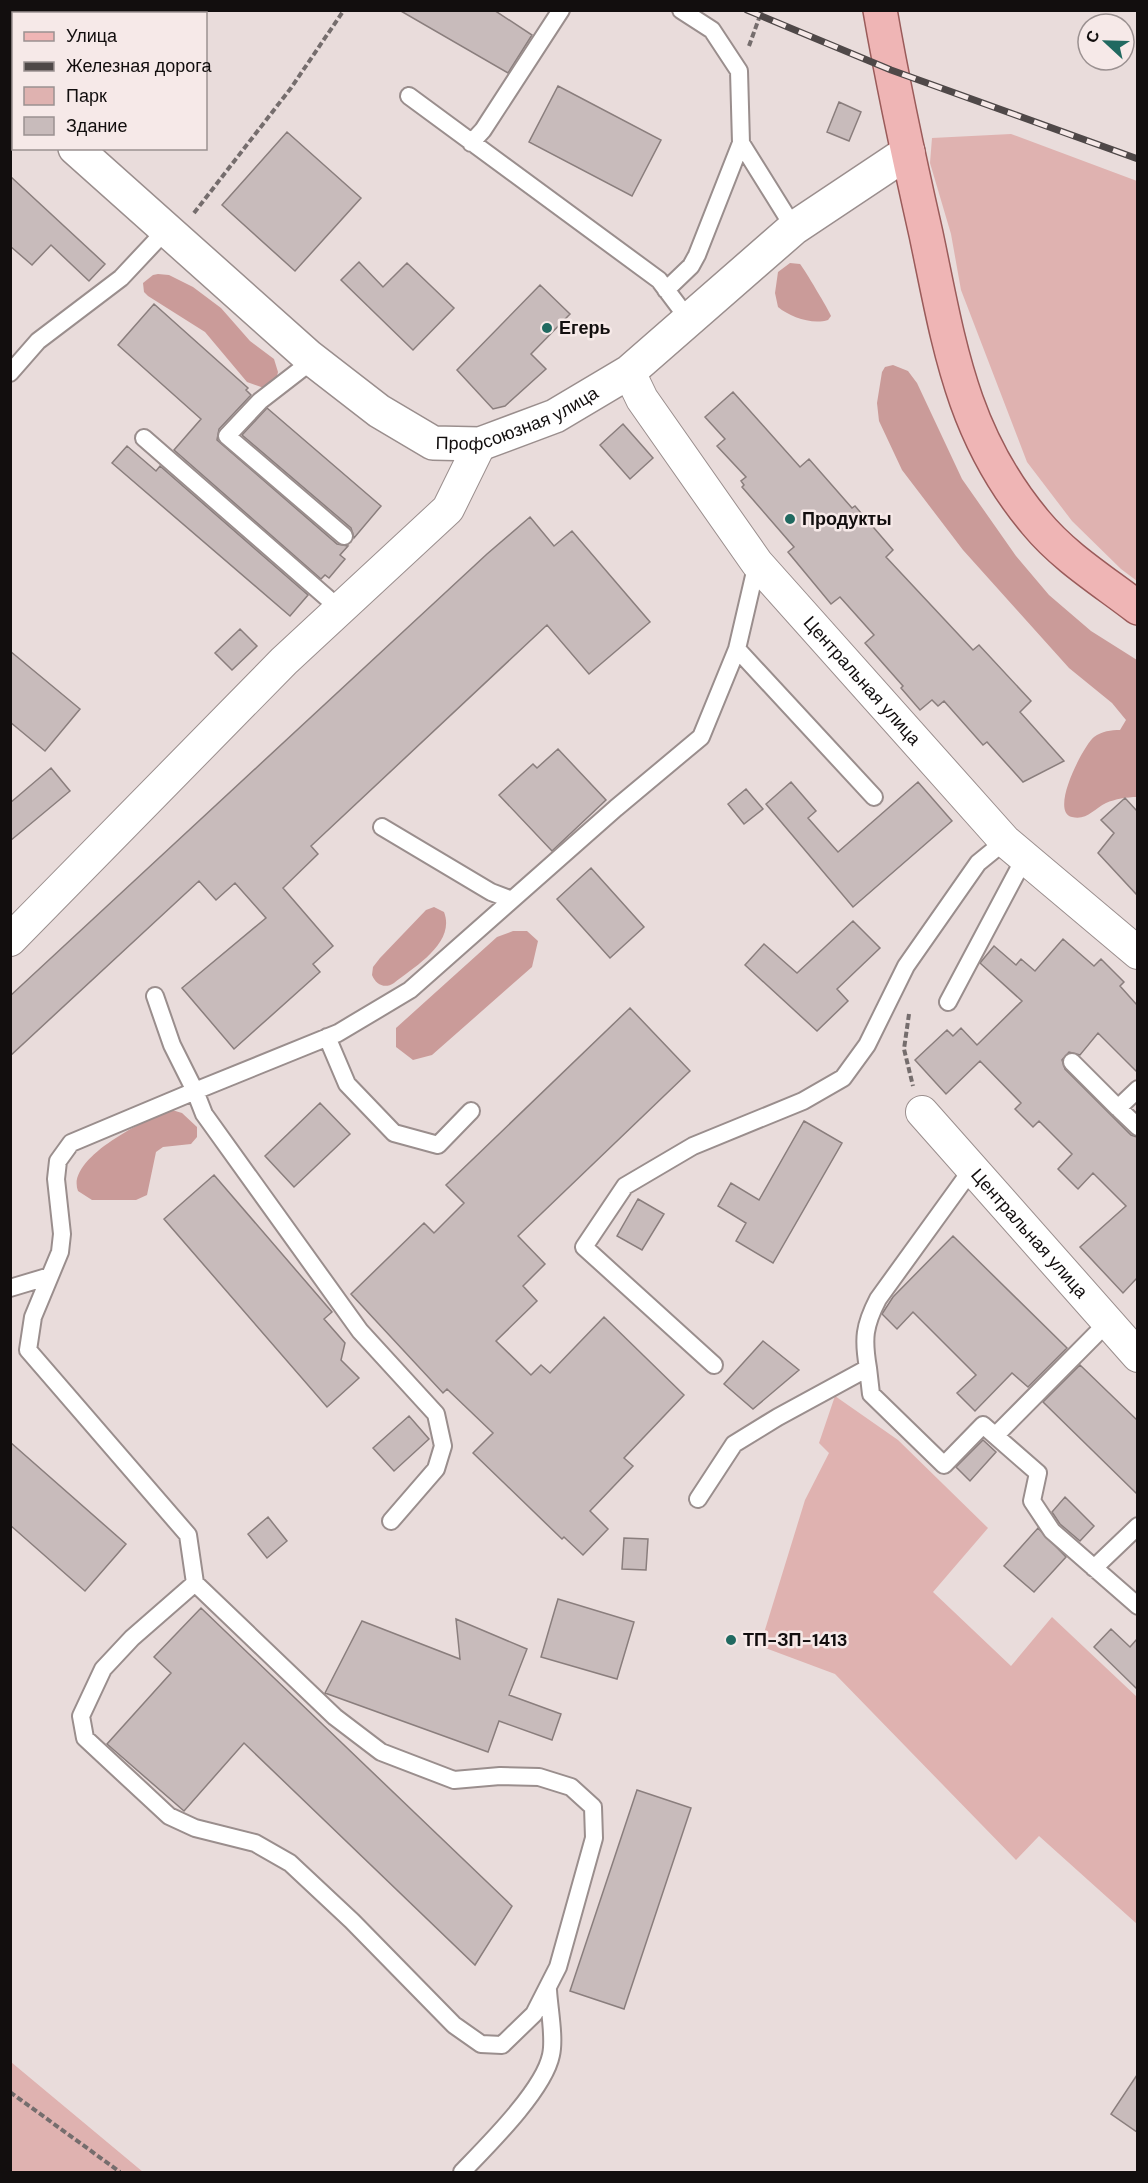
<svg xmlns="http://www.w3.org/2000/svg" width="1148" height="2183" font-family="'DM Sans',sans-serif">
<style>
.green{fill:#dfb2b0}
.forest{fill:#ca9b99}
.building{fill:#c8bbbb;stroke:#8a7e7d;stroke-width:1.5}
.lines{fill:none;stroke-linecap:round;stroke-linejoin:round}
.lane-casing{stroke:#9a8e8d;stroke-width:20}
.street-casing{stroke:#9a8e8d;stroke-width:34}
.secondary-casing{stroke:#9a8e8d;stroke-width:36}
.primary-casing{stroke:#9a5b5a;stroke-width:36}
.path{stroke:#756d6d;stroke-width:4;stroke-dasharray:6 3;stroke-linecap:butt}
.lane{stroke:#fff;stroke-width:16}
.street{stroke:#fff;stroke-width:32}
.secondary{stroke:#fff;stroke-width:33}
.primary{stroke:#efb5b5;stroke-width:33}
.rail-casing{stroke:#4f4848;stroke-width:7}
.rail{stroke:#f6e9e8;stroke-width:4.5;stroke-dasharray:14;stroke-linecap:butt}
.poi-dot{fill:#206960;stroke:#f6e9e8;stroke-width:2}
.labels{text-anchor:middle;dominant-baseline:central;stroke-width:5;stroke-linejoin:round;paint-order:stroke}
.poi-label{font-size:18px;font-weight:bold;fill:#120e0e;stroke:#f6e9e8;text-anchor:start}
.street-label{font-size:18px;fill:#120e0e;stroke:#f6e9e8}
</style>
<rect width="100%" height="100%" fill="#e9dcdb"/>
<path class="green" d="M1011,134L1137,181V581L1121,569L1072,521L1027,462L961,290L951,234L930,163L932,138Z
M835,1396L898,1440L988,1528L933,1592L1011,1666L1052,1617L1137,1697V1924L1039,1836L1016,1860L835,1674L760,1646L805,1500L829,1453L819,1443Z
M10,2062H11L143,2172H11Z"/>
<path class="forest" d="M790,263L800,264C803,267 830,312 831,316L828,320C812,325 790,317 778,307L775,293L778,272Z
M158,274L169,275L193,287L221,308L250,341L274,359L278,372L276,380L264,388L247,382L205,332L148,296L144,292L143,283L153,275Z
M893,365L908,371L917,383L962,479L1016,556L1049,595L1091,631L1137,660V797C1127,797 1115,799 1106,803C1094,809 1086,821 1072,817C1049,812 1083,746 1094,737C1102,731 1111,730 1120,730L1126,720L1112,703L1069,668L963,550L902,470L879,421L877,403L882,372L885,367Z
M434,907L444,912C456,943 414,967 394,983C385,989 376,985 372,975L373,967L380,958L426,910Z
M513,931H527L538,941L532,967L432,1055L413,1060L396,1047V1028L497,937Z
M172,1110L182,1113L197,1127V1137L191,1144L163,1147L156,1152L147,1195L136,1200H92L78,1191C65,1158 148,1118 172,1110Z"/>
<path class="building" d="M399,10H494L532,35L508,73Z
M558,86L661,140L632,196L529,142Z
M839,102L861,112L849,141L827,132Z
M287,132L361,198L295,271L222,205Z
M10,176L105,264L89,281L51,245L32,265L10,246Z
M359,262L383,287L407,263L454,308L413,350L341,280Z
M540,285L570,314L531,354L546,369L505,406L493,409L457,370Z
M154,304L248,388L246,390L251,395L219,429L217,440L337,544L348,546L340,555L345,559L329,578L325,575L321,579L174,450L201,419L118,345Z
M733,392L800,467L809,459L852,508L855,506L893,550L886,557L973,650L979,645L1031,701L1020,712L1064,761L1023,782L987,742L983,745L944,701L938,706L932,700L920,710L901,688L903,686L865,643L874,635L840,597L831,604L788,552L794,547L742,487L744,485L741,481L746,477L717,446L725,439L705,417Z
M267,408L381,506L354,538L351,528L242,435Z
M623,424L653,458L630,479L600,445Z
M127,446L156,471L160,466L308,595L290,616L112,463Z
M530,517L554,546L572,531L650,622L589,674L547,625L311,846L318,854L283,888L333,946L313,964L320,972L234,1049L182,988L266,918L235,883L216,900L199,881L10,1056V996L487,554Z
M240,629L257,646L232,670L215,653Z
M10,651L80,709L45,751L10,722Z
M558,749L606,800L552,851L499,795L533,764L537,768Z
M51,768L70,791L10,841V803Z
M791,782L816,811L808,818L838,852L918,782L952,821L853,907L766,804Z
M746,789L763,809L744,824L728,804Z
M1125,798L1137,811V895L1098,853L1114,833L1101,820Z
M591,868L644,927L610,958L557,899Z
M853,921L880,948L837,989L848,1001L817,1031L745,965L764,944L797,973Z
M1063,939L1094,966L1101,959L1124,982L1120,986L1137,1005V1072L1098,1033L1080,1055L1069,1052L1062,1060L1065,1069L1131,1135L1137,1137V1278L1123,1293L1080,1247L1126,1206L1093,1173L1078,1189L1058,1169L1072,1154L1039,1121L1033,1127L1015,1109L1021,1103L980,1061L946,1094L915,1060L947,1030L953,1036L961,1028L977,1045L1022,1001L980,963L994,946L1016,965L1021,959L1035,971Z
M630,1008L690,1071L518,1236L545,1264L523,1286L537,1301L496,1341L531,1375L541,1365L550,1373L604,1317L684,1395L624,1458L633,1466L590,1511L608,1529L583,1555L564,1537L562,1539L473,1453L493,1433L447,1389L443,1393L351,1294L424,1223L434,1233L464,1203L446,1185Z
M320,1103L350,1134L294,1187L265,1156Z
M804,1121L842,1143L773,1263L736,1241L746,1223L718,1206L731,1183L759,1200Z
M214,1175L332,1312L324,1319L345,1343L341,1360L359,1378L327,1407L164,1219Z
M638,1199L664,1214L642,1250L617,1236Z
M953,1236L1067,1348L1028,1387L1012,1373L975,1411L957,1393L976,1375L913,1312L897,1329L882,1314L893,1297Z
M763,1341L799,1370L753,1409L724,1384Z
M1080,1365L1137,1420V1494L1043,1402Z
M409,1416L429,1439L394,1471L373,1448Z
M983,1440L996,1452L970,1481L956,1467Z
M10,1442L126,1544L85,1591L10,1525Z
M1065,1497L1094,1526L1080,1541L1060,1524L1052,1512Z
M268,1517L287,1541L267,1558L248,1534Z
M1038,1528L1066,1557L1034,1592L1004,1566Z
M624,1538L648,1539L646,1570L622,1569Z
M558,1599L634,1622L617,1679L541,1657Z
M201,1608L512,1906L475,1965L244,1743L184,1811L107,1744L171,1673L154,1657Z
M456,1619L527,1649L509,1695L561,1714L552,1740L499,1721L488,1752L325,1693L362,1621L460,1659Z
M1111,1629L1130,1647L1137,1639V1689L1094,1647Z
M637,1790L691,1808L624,2009L570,1991Z
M1137,2075V2132L1111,2114Z"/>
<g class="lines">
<defs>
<path id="lane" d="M681,10L712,30L739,71L741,143L794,228
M409,96L659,280L689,320
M471,143L483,130L561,10
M666,290L691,266L697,255L741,143
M313,360L260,401L227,436L344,536
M10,373L38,341L121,278L166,230
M144,438L340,609
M737,649L874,797
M382,827L491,892L512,900
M155,996L172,1045L195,1091L71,1143L58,1161L56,1179L62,1234L60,1252L33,1317L28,1350L188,1535L195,1583L335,1717L381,1752L454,1780L500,1776L539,1777L571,1787L593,1807L594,1838L558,1967L534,2014L502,2045L481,2044L454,2025L352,1921L290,1863L255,1843L195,1828L169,1816L85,1738L81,1716L103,1669L132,1638L195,1583
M948,1002L1024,859
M327,1037L347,1084L394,1133L438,1145L471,1111
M1072,1062L1118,1108
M1138,1089L1118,1108L1138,1127
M10,1288L50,1276
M714,1365L584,1247L625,1186L693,1146L803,1101L843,1078L867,1045L906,966L978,863L1005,841
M868,1368L871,1394L944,1465L983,1425L1038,1473L1032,1501L1052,1531L1138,1606
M996,1435L1108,1322
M698,1499L734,1444L778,1417L868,1368C863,1339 864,1326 878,1299L972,1169
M391,1521L436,1469L443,1446L436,1414L360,1331L204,1114L195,1091L338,1033L410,990L616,808L701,737L737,649L757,563
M1094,1568L1138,1526
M462,2172C487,2146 544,2090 551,2055C555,2038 549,2008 548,1990"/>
<g id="street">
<path id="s1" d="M629,372L642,399L757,563L1005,841L1138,953"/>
<path d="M10,940L284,661L448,509L480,444"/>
<path id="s2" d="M922,1112L1138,1356"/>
</g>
<g id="secondary">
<path d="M10,91L14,94"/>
<path id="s3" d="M75,148L308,356L379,411L433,443L480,444L555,416L629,372L794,228L908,152"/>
</g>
<path id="primary" d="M880,10C893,85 909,159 926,234C949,343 961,434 1036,523C1064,557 1103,581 1138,608"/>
</defs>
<use href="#lane" class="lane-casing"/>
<use href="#street" class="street-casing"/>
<use href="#secondary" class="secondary-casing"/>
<use href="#primary" class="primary-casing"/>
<path class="path" d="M749,46L762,10
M194,213L291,88L344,10
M909,1014L904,1049L913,1086
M10,2092L120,2172"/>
<use href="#lane" class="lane"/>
<use href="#street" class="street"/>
<use href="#secondary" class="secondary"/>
<use href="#primary" class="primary"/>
<defs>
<path id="rail" d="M747,10L891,70L1138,159"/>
</defs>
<use href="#rail" class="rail-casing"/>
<use href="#rail" class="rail"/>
</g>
<g class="poi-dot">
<circle cx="547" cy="328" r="6"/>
<circle cx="790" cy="519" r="6"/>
<circle cx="731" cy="1640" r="6"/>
</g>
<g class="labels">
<g class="poi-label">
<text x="559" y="328">Егерь</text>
<text x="802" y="519">Продукты</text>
<text x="743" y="1640">ТП-ЗП-1413</text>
</g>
<g class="street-label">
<text stroke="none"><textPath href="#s3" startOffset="554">Профсоюзная улица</textPath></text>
<text stroke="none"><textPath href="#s1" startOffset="388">Центральная улица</textPath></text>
<text stroke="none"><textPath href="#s2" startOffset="162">Центральная улица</textPath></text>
</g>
</g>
<rect width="1148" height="2183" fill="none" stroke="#120e0e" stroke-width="24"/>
<rect x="12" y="12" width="195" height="138" fill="#f6e9e8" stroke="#9b9191" stroke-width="1.5"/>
<rect x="24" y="32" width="30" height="9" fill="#efb5b5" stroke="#9b9191" stroke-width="1.5"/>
<text x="66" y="42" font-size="18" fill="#120e0e">Улица</text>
<rect x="24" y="62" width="30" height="9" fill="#4f4848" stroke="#9b9191" stroke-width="1.5"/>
<text x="66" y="72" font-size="18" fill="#120e0e">Железная дорога</text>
<rect x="24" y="87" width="30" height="18" fill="#dfb2b0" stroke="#9b9191" stroke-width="1.5"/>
<text x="66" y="102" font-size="18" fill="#120e0e">Парк</text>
<rect x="24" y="117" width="30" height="18" fill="#c8bbbb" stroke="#9b9191" stroke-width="1.5"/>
<text x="66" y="132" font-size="18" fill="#120e0e">Здание</text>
<g transform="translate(1106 42) rotate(292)"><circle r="28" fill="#f6e9e8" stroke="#9b9191" stroke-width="1.5"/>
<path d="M0-4.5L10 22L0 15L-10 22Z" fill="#206960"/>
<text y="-9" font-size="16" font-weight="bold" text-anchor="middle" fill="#120e0e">С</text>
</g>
</svg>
